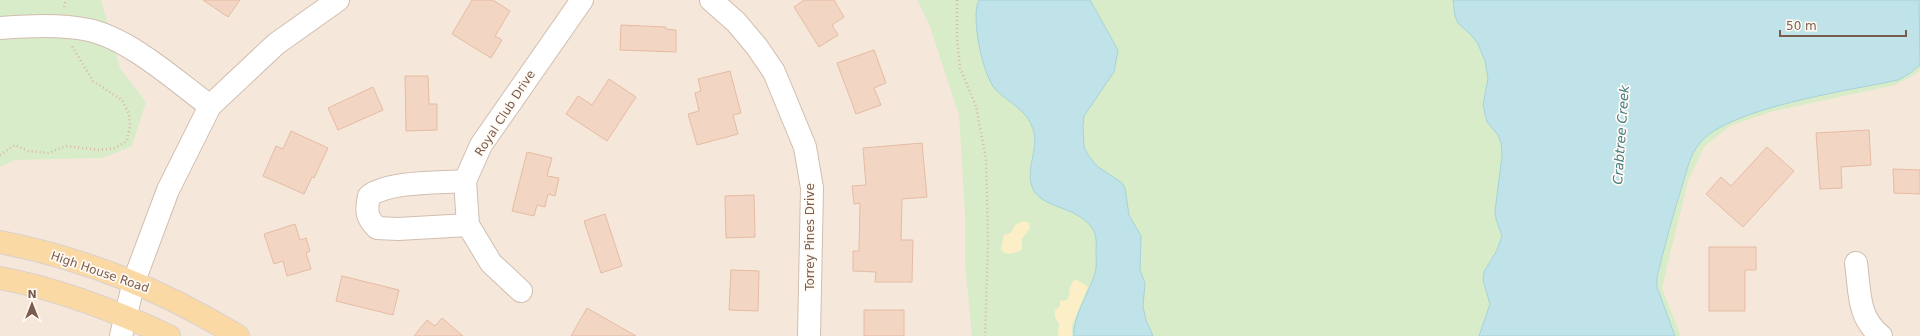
<svg xmlns="http://www.w3.org/2000/svg" width="1920" height="336" font-family="'DejaVu Sans',sans-serif">
<style>
.residential{fill:#f5e8da}
.green{fill:#d8ecc9}
.sand{fill:#fcefc7}
.water{fill:#bfe3e8;stroke:#a5d3da}
.building{fill:#f3d5c3;stroke:#e6bba3}
.lines{fill:none;stroke-linecap:round;stroke-linejoin:round}
.minor-casing{stroke:#d1beb0;stroke-width:24}
.major-casing{stroke:#dad1cd;stroke-width:24}
.path{stroke:#d9b8a5;stroke-width:2.5;stroke-dasharray:1 3;stroke-linecap:butt}
.minor{stroke:#fff;stroke-width:22}
.major{stroke:#fbd9a5;stroke-width:22}
.labels{text-anchor:middle;dominant-baseline:central;stroke-width:3.5;stroke-linejoin:round;paint-order:stroke}
.street-label{font-size:12px;fill:#7a5c4d;stroke:#fffaf3}
.water-label{font-size:13px;font-style:italic;fill:#437c86;stroke:#fffaf3}
</style>
<rect width="100%" height="100%" fill="#fdf6ec"/>
<path class="residential" d="M0,0H1920V336H0Z"/>
<path class="green" d="M0,0H101L120,68L146,102L132,146L103,158L15,160L0,167Z
M917,0H1920V69L1916,74L1895,85L1770,112L1730,126L1704,147L1688,181L1662,288L1681,336H972L965,262V214L959,115L929,24Z"/>
<path class="sand" d="M1023,221L1029,223L1030,228L1022,239V250L1011,254L1004,253L1001,249L1004,235L1011,233L1015,225Z
M1074,280H1077L1088,287L1072,325V336H1058L1059,324L1055,317V310L1060,306V301L1067,300L1070,295L1069,289Z"/>
<path class="water" d="M979,0H1090L1118,50L1114,72L1084,116L1083,126L1084,147L1088,155L1097,166L1122,183L1125,188L1129,215L1141,236L1140,270L1145,283L1143,306L1146,320L1153,336H1074C1072,318 1090,291 1095,273C1097,266 1096,259 1096,252C1096,245 1097,238 1094,231C1081,207 1045,209 1034,191C1023,172 1040,149 1033,129C1027,110 1009,103 996,90C983,77 970,16 979,0Z
M1453,0H1919L1920,65L1909,74L1898,80C1852,90 1726,108 1699,144C1690,155 1687,170 1683,183C1673,214 1665,245 1657,277V287L1675,336H1479L1490,304L1483,280L1484,272L1497,250L1502,236L1496,219L1495,211L1502,156L1501,143L1498,135L1487,122L1483,105L1488,78L1485,61L1478,44L1472,36L1458,23L1455,16Z"/>
<path class="building" d="M203,0H240L228,17Z
M472,0H493L510,11L495,36L502,40L491,58L452,34Z
M804,0H834L844,17L832,25L838,35L819,47L794,7Z
M621,25L666,27V29L676,30V52L620,50Z
M874,50L886,83L874,88L881,105L856,114L837,63Z
M730,71L741,113L733,115L738,134L697,145L688,114L699,111L695,93L701,91L698,79Z
M405,76H428L429,104H437V130L406,131Z
M609,79L636,97L607,141L566,114L578,96L592,105Z
M373,87L383,110L338,130L328,108Z
M1869,130L1871,165L1841,167L1842,188L1820,189L1816,133Z
M291,131L328,148L314,178L312,177L304,194L263,176L276,146L283,149Z
M922,143L927,197L902,199L901,240H913L912,282H875L876,272L853,271V251H859L860,203L854,204L852,186L866,185L863,148Z
M1767,147L1794,171L1743,227L1706,194L1721,177L1731,186Z
M527,152L552,158L547,176L559,178L555,196L548,194L545,207L537,205L534,216L512,211Z
M1893,169L1920,170V194L1894,193Z
M754,195L755,237L726,238L725,196Z
M605,214L622,266L601,273L584,221Z
M295,224L300,240L306,238L310,251L306,253L311,269L287,276L283,261L274,264L264,234Z
M1709,247H1756V270H1745V311H1709Z
M731,270L759,271L758,311L729,310Z
M342,276L399,290L393,315L336,301Z
M587,308L636,336H571Z
M864,310H904V336H864Z
M442,318L463,336H414L427,320L435,326Z"/>
<g class="lines">
<defs>
<path id="minor" d="M711,0L736,22L757,47L774,72L805,147L812,188L809,336
M0,28C29,26 60,24 89,30C130,39 176,81 210,106
M465,181C438,183 389,181 369,196C366,211 366,217 377,228L398,229L468,225
M1856,263C1860,291 1857,317 1881,336
M521,291L491,263L468,225L465,181L481,145L582,0
M121,336L134,281L168,190L210,106L276,44L338,0"/>
<path id="major" d="M0,242C87,259 162,290 238,336
M0,278C59,289 114,310 169,336"/>
</defs>
<use href="#minor" class="minor-casing"/>
<use href="#major" class="major-casing"/>
<path class="path" d="M957,0V38L960,68L976,106L986,159L988,242L985,336
M64,7L66,0
M0,155L15,145L28,151L48,153L66,146L100,150L115,148L127,141L130,126L129,114L122,100L93,81L72,46"/>
<use href="#minor" class="minor"/>
<use href="#major" class="major"/>
</g>
<g class="labels">
<g class="street-label">
<text transform="translate(505 113) rotate(-57)">Royal Club Drive</text>
<text transform="translate(810 237) rotate(-90)">Torrey Pines Drive</text>
<text transform="translate(100 272) rotate(19)">High House Road</text>
</g>
<g class="water-label">
<text transform="translate(1621 135) rotate(-86)">Crabtree Creek</text>
</g>
</g>
<g transform="translate(32 304)" stroke="#fffaf3" stroke-width="3" paint-order="stroke">
<path d="M0-3L7 15L0 10L-7 15Z" fill="#7a5c4d"/>
<text y="-6" font-size="11" font-weight="bold" text-anchor="middle" fill="#7a5c4d">N</text>
</g>
<path d="M1780 30v6h126v-6" fill="none" stroke="#7a5c4d" stroke-width="2"/>
<text x="1786" y="30" font-size="12" fill="#7a5c4d" stroke="#fffaf3" stroke-width="3" paint-order="stroke">50 m</text>
</svg>
